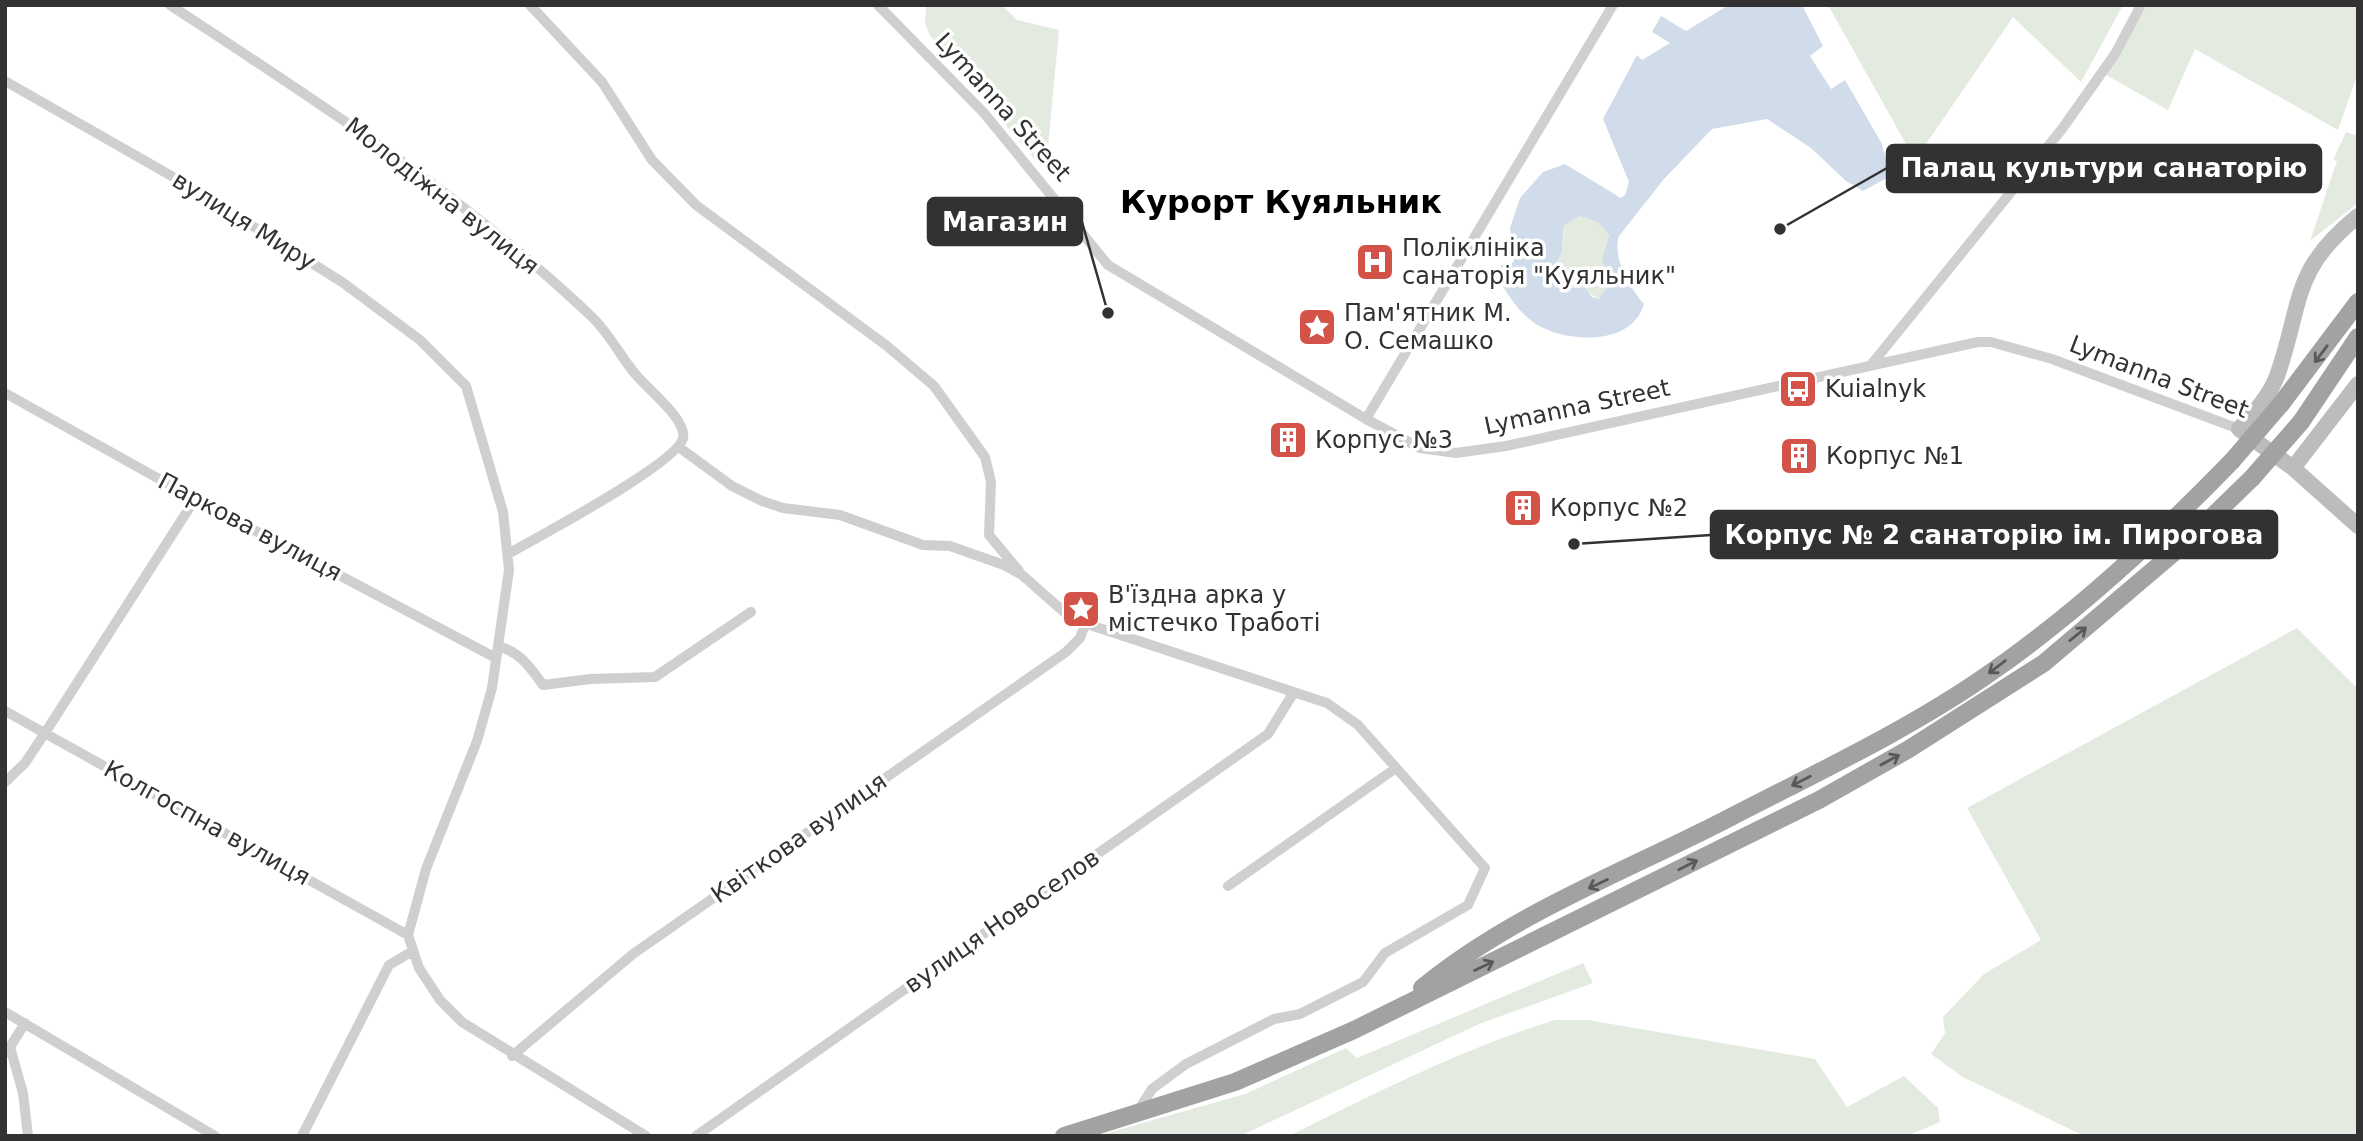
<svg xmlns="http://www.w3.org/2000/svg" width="2363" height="1141" font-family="'DejaVu Sans',sans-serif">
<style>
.green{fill:#e3eadf}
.water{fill:#d1dcea;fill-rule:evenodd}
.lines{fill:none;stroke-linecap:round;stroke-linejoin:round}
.minor{stroke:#cfcfcf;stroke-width:10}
.secondary{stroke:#bcbcbc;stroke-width:16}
.trunk{stroke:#a2a2a2;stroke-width:18}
.trunk-bridge{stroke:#a2a2a2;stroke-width:18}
.oneway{stroke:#595959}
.labels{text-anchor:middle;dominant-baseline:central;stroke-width:7;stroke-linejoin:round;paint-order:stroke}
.street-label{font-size:24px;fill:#323232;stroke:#fff}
.poi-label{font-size:24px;fill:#323232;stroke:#fff;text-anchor:start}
.district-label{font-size:32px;font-weight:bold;fill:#000;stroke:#fff}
.leader{fill:none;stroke:#323232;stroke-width:2.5}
.callout-dot{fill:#323232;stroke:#fff;stroke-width:2.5}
.callout{fill:#323232;stroke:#323232;stroke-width:2.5}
.callout-label{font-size:26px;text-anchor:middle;font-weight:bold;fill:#fff}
</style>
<rect width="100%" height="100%" fill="#fff"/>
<path class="green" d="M926,5H1002L1017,20L1059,30L1047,157L1036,161L930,35L925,24Z
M1828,5H2123L2081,82L2013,17L1915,160Z
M2147,5H2358V73L2338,130L2195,49L2168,110L2106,75Z
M2346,132L2358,136V203L2310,241L2337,161L2333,160Z
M1580,216L1598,222L1609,235C1603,252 1601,267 1612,282L1599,299L1579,287H1563L1552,272L1563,247L1564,224Z
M2297,628L2358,689V1136H2084L1963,1077L1931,1054L1945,1033L1943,1017L1984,974L2041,940L1967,808Z
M1583,963L1593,983L1479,1024L1240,1136H1097L1245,1094L1346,1048L1357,1058Z
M1555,1020H1588L1815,1059L1847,1107L1904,1076L1938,1108L1940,1122L1907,1136H1289C1376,1093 1462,1049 1555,1020Z"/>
<path class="water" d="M1729,5H1802L1823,46L1810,56L1831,89L1845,80L1882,144L1889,173L1885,179L1863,191L1846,181L1811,148L1767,119L1712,129L1664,179L1619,236C1612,258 1630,288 1644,304C1632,345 1573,343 1541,327C1522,317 1508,296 1498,278L1501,265L1514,262L1510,228L1520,198L1543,172L1565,164L1621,198L1625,195L1629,182L1603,119L1637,55L1642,60L1670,43L1652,32L1661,16L1686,31ZM1580,216L1598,222L1609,235L1602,260L1611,282L1599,299L1592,297L1585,288L1563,287L1552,272L1562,251L1564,225Z"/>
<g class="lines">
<path class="minor" d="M170,5C316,101 465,196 592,317C610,334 621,358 637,376C649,390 687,420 683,438C678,463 536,538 508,554
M530,5L602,82L652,160L696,205L887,346L934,386L985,457L991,482L989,535L1019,571
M878,5L984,113L1108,265L1366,419L1420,448L1456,453L1506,446L1978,342H1991L2052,359L2239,429
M5,81L189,186L342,282L420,340L466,386L503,512L509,570L492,688L477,741L426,869L408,935L419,968L440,1000L462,1022L646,1136
M1871,365L2062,129L2115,54L2141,5
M5,393L195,499L496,658
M1366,419L1613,5
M680,448L732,486L762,501L783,508L840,515L923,545L950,546L1004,565L1022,575L1072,619L1327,703L1358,725L1485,868L1468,905L1385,953L1363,982L1300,1014L1274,1019L1186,1064L1152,1089L1138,1111
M498,646C521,653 529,666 543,685L590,679L655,677L751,612
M5,711L408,935
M5,782L25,763L45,733L195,499
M1228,886L1396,768
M5,1012L215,1136
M10,1047L23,1093L28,1136
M7,1052L25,1023
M512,1056L633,954L1066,652L1080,638L1086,622
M302,1136L389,965L413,951
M696,1136L1268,734L1294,692"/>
<path class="secondary" d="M2358,216C2290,271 2303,303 2277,376C2269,397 2253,414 2239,429L2293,468L2358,526
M2293,468L2358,384"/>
<path class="trunk" d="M2281,404L2358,302
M2301,422L2358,337
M1422,988C1513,913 1627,871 1731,817C1816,773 1912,728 1990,673C2079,611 2157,538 2232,461
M1064,1136L1235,1082L1354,1030L1819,800L1909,749L2044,663L2184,544L2252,478"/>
<path class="trunk-bridge" d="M2232,461L2281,404
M2252,478L2301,422"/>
</g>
<defs><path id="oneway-shaft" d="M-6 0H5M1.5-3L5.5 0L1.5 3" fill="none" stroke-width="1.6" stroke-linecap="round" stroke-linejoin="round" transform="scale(1.75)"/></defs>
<g class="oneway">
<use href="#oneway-shaft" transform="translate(2321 354) rotate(127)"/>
<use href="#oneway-shaft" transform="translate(2078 634) rotate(-39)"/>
<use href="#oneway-shaft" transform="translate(1997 667) rotate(143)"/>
<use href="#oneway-shaft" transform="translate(1890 760) rotate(-29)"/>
<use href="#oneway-shaft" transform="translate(1801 781) rotate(153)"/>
<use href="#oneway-shaft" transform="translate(1688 865) rotate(-27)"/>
<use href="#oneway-shaft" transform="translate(1598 884) rotate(154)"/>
<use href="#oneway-shaft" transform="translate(1484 966) rotate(-25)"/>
</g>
<defs>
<symbol id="hospital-square" viewBox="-11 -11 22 22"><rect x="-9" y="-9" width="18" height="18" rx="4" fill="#d45349" stroke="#fff"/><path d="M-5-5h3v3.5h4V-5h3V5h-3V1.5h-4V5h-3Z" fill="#fff"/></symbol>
<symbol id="sight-square" viewBox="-11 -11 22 22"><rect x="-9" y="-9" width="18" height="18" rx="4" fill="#d45349" stroke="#fff"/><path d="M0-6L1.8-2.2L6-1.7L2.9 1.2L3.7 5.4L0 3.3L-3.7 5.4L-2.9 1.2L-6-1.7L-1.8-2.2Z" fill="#fff"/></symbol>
<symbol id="bus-square" viewBox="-11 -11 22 22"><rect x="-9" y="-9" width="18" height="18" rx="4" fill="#d45349" stroke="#fff"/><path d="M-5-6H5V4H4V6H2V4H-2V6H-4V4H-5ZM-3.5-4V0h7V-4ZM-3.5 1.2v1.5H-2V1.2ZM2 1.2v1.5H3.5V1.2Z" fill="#fff"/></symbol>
<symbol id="building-square" viewBox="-11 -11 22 22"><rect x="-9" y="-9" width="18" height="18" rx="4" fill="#d45349" stroke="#fff"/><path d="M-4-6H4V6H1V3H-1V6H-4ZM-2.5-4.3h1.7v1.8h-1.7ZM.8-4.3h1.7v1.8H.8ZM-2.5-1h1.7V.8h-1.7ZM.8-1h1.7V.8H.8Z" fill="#fff"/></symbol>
</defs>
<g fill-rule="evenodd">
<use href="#hospital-square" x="1353" y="240" width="44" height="44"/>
<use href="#sight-square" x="1295" y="305" width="44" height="44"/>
<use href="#bus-square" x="1776" y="367" width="44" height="44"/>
<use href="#building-square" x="1266" y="418" width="44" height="44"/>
<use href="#building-square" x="1777" y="434" width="44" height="44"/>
<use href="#building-square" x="1501" y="486" width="44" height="44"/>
<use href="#sight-square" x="1059" y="587" width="44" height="44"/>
</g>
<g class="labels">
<g class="street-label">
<text transform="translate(1003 107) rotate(48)">Lymanna Street</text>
<text transform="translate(442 196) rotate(38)">Молодіжна вулиця</text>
<text transform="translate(244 221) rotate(32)">вулиця Миру</text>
<text transform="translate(2159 377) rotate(21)">Lymanna Street</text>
<text transform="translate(1577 407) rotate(-12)">Lymanna Street</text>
<text transform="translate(250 527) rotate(28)">Паркова вулиця</text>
<text transform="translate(207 823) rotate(29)">Колгоспна вулиця</text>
<text transform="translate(799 838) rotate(-35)">Квіткова вулиця</text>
<text transform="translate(1002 921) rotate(-35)">вулиця Новоселов</text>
</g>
<g class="poi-label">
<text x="1402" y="248">Поліклініка<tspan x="1402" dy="28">санаторія "Куяльник"</tspan></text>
<text x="1344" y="313">Пам'ятник М.<tspan x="1344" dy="28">О. Семашко</tspan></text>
<text x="1825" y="389">Kuialnyk</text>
<text x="1315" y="440">Корпус №3</text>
<text x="1826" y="456">Корпус №1</text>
<text x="1550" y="508">Корпус №2</text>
<text x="1108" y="595">В'їздна арка у<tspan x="1108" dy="28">містечко Тработі</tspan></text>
</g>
<g class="district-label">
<text x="1281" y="202">Курорт Куяльник</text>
</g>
</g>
<path class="leader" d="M1780 229L1887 168M1108 313L1082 222M1574 544L1711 535"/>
<g class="callout-dot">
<circle cx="1780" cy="229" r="7"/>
<circle cx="1108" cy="313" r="7"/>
<circle cx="1574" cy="544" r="7"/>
</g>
<g class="callout">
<rect x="1887" y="145" width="434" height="47" rx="7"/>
<rect x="928" y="198" width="154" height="47" rx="7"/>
<rect x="1711" y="511" width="566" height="47" rx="7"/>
</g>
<g class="callout-label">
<text x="2104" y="177">Палац культури санаторію</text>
<text x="1005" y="231">Магазин</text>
<text x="1994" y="544">Корпус № 2 санаторію ім. Пирогова</text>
</g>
<rect width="2363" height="1141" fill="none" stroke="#323232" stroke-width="14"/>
</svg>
